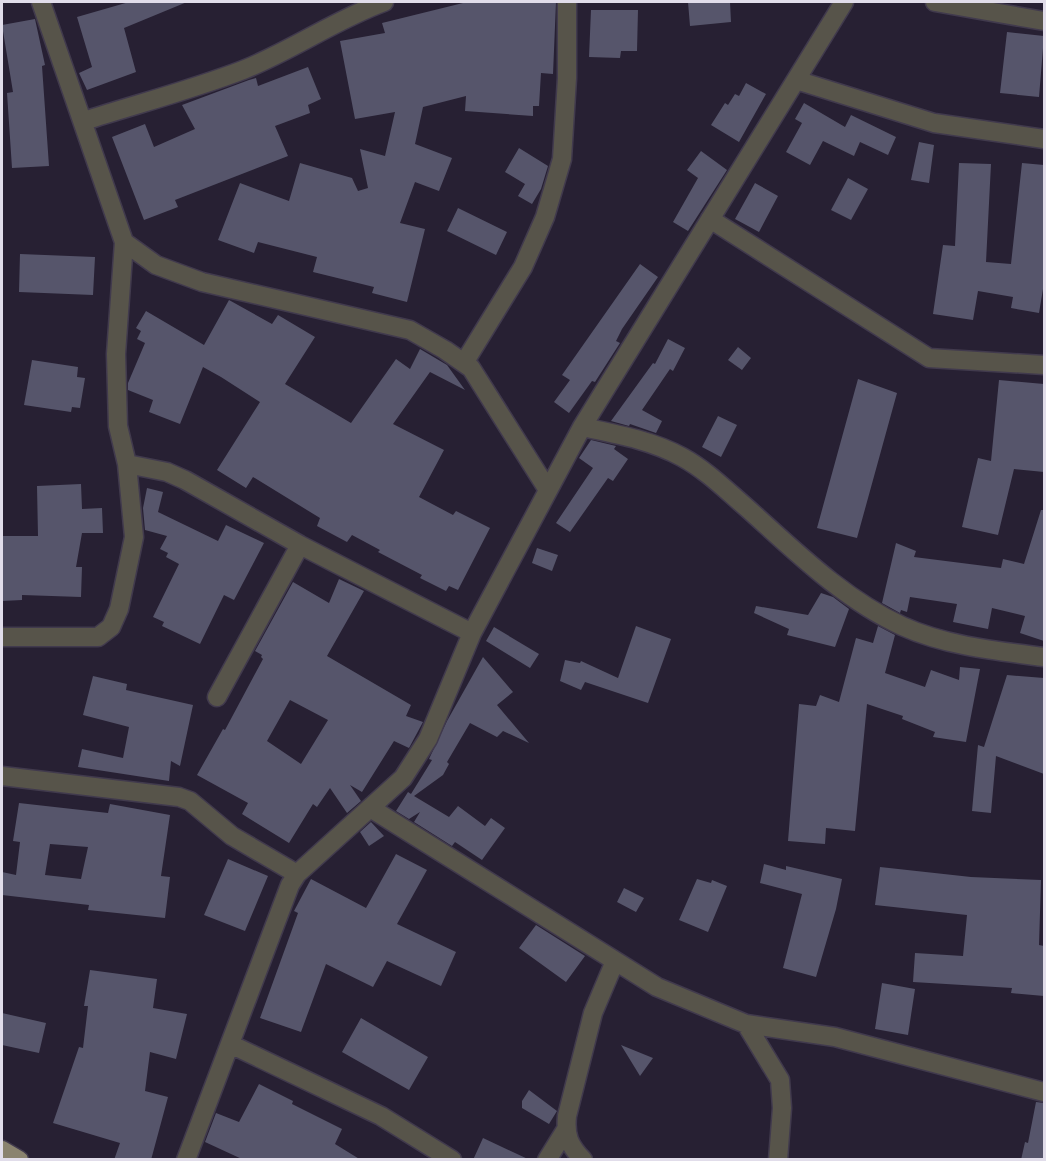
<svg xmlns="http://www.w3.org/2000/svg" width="1046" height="1161" font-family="'Exo 2',sans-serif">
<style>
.building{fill:#56556b;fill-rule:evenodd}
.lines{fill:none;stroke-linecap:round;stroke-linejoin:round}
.minor-casing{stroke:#413a4d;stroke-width:21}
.major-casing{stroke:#413a4d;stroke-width:21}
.minor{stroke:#57544a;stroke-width:18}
.major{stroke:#8a836f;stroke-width:18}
</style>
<rect width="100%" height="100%" fill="#272033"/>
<path class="building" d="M129,2H187L124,28L136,72L87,90L79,73L92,67L77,17Z
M467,2H556L553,74L541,73L539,106H533V116L465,111L466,96L423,107L415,144L452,158L439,191L415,182L400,223L425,229L407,302L372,293L374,287L313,272L317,257L258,242L254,253L218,240L240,183L289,201L300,163L352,178L358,191L368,188L360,149L385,156L395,112L355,119L340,41L385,33L382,23Z
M688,2H730L731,22L690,26Z
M591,10H638L637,51H621L620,58L589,57Z
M35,19L45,65L42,66L49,166L12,168L7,93L13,92L2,25Z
M1007,32L1044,36L1039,97L1000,93Z
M308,67L321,99L308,105L310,113L275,126L288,156L175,200L178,207L144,220L112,137L145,124L154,147L195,129L182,105L249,80L256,78L258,86Z
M746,83L766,94L739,142L711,125L725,103L728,105L735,94L739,96Z
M804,103L845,127L851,115L896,137L888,155L860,142L854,156L823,141L810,165L786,152L802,123L795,119Z
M919,142L934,145L929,183L911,180Z
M519,148L548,166L541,189L532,204L518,196L525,184L505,172Z
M701,151L727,170L688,231L673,222L698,178L687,170Z
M959,163L991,164L986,262L1011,264L1022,163L1044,165V283L1039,313L1011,308L1013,297L978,291L973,320L933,314L943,245L955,246Z
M848,178L868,189L851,220L831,210Z
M755,183L778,196L759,232L735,219Z
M458,208L507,232L496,255L447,231Z
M20,254L95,257L93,295L19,292Z
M640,264L658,277L622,329L616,341L620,343L595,382L592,381L569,413L554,402L570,380L562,375Z
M229,300L272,324L278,315L315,337L285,384L351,423L396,359L410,369L420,349L447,365L465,390L430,372L393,424L444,450L419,497L453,515L456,511L490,528L458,590L449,586L446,591L420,578L422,575L378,552L380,550L352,535L347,542L317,526L320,518L253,477L246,488L217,470L260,402L221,377L203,367L180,424L149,412L153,400L128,390V383L145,343L137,339L141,331L136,328L146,311L204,345Z
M668,339L685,348L673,371L670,369L642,410L662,421L656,433L630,424L629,426L611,421L653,363L655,364Z
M738,347L751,358L742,370L728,360Z
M32,360L78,367L77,377L85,378L80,408L72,407L71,412L24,405Z
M858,379L897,393L857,538L817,528Z
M999,380L1044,384V472L1014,469L998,535L962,527L978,458L991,461Z
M718,416L737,425L721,457L702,447Z
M591,440L616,446L614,449L628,459L613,481L608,478L570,532L556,523L593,468L579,458Z
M81,484L82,509L102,508L103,533H82L76,567H82L81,597L22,595V600L2,601V536H38L37,486Z
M147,488L163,492L158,512L218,541L226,525L264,543L234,600L224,595L200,644L162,626L164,622L153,617L179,564L166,557L168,553L160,549L167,536L145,530L143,508Z
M1041,510H1044V641L1020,633L1025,616L992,608L988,629L953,622L957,604L910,597L907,612L901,610L900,613L882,603L896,543L916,551L914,557L1001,568L1003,559L1024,564Z
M537,548L558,555L552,571L532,563Z
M339,579L364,591L327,656L411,705L406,716L423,722L409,748L394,741L362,792L350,785L361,801L347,813L330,788L317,807L313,804L289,843L242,814L248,803L197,775L223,729L225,730L263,659L261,657L262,655L255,651L293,582L329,603ZM290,700L328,720L301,764L267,741Z
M821,593L833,597L849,609L835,647L787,635L789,629L754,613L756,606L808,615Z
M636,626L671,639L648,703L585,682L581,690L560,681L565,660L580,663L581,661L618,678Z
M878,626L895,635L885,673L925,687L931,670L959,680L960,667L980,669L966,742L933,737L935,732L902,719L903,716L867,704L855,831L826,828L825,844L788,841L799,704L816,706L820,695L839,702L856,638L873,643Z
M494,627L539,654L530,668L486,641Z
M483,657L513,692L497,705L529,743L503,731L497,737L470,723L447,762L449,764L443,775L414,796L449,817L458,806L485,826L491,818L505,828L482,860L455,842L452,846L414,822L420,812L409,819L396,811L408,792L411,794L432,760L429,759L447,721Z
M1007,675L1044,678V774L996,756L991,813L972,811L978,745L984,747Z
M93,676L127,684L126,690L193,705L180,766L171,761L169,781L78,767L82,749L123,758L129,727L83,715Z
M19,803L108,813L110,804L170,815L161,876L170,877L165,918L88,910L89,905L2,895V872L16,875L20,842L13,841ZM50,844L88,847L81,879L45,875Z
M371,822L384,836L369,846L360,832Z
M396,854L427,870L397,924L456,952L441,986L387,961L373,987L326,964L301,1032L260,1018L298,913L294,911L311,879L366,908Z
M228,859L268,876L245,931L204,915Z
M764,864L786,870V866L842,879L836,909L816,977L783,968L802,894L760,883Z
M880,867L971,877L1041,880L1039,945L1044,946V996L1011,993L1012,988L913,982L915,953L963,956L967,915L875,905Z
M697,879L711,883L712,880L727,886L708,932L679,920Z
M624,888L644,898L636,912L617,902Z
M536,925L585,956L566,982L519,948Z
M90,970L157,979L153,1008L187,1014L176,1059L150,1052L145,1091L168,1097L151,1160H114L120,1143L53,1123L79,1047L83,1048L88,1006H84Z
M882,983L915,989L908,1035L875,1029Z
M2,1013L46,1023L39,1053L2,1045Z
M361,1018L428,1057L409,1090L342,1052Z
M621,1045L653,1058L640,1076Z
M259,1084L293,1101L292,1104L342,1129L335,1144L361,1160H244L205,1142L216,1113L239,1122Z
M529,1090L557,1111L549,1124L522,1108V1101Z
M1036,1102L1044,1103V1160H1021L1025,1142L1028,1143Z
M483,1138L530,1160H473Z"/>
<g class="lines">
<defs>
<path id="minor" d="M935,2L1044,21
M796,80L934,123L1044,139
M84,121C137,104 191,90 243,70C291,51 335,20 384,2
M710,219L929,358L1044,365
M124,242L156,265L202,282L410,330L445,350L471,368L548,490
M464,363L523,267L545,217L562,159L567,78V2
M582,427C616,434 651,440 682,457C706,470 726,490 747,508C794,550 843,599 902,626C946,646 997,651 1044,657
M127,464L167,472L185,480L300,545L472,633
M2,637H98L111,627L119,609L134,537L127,464L118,426L116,354L124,242L41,2
M217,697L300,545
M2,776L179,797L190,801L232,836L297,874
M372,809L657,987L746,1024L835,1037L1044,1092
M746,1024L780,1080L782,1108L778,1160
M230,1044L381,1116L452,1160
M186,1160L290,885L297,874L403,778L428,739L472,633L582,427L844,2
M547,1160L565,1131
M583,1160C569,1145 565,1136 567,1116L593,1013L615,961"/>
<path id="major" d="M2,1150L19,1160"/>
</defs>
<use href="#minor" class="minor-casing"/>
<use href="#major" class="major-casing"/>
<use href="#minor" class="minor"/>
<use href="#major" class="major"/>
</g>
<rect width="1046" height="1161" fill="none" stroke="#e1ddea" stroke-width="6"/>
</svg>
